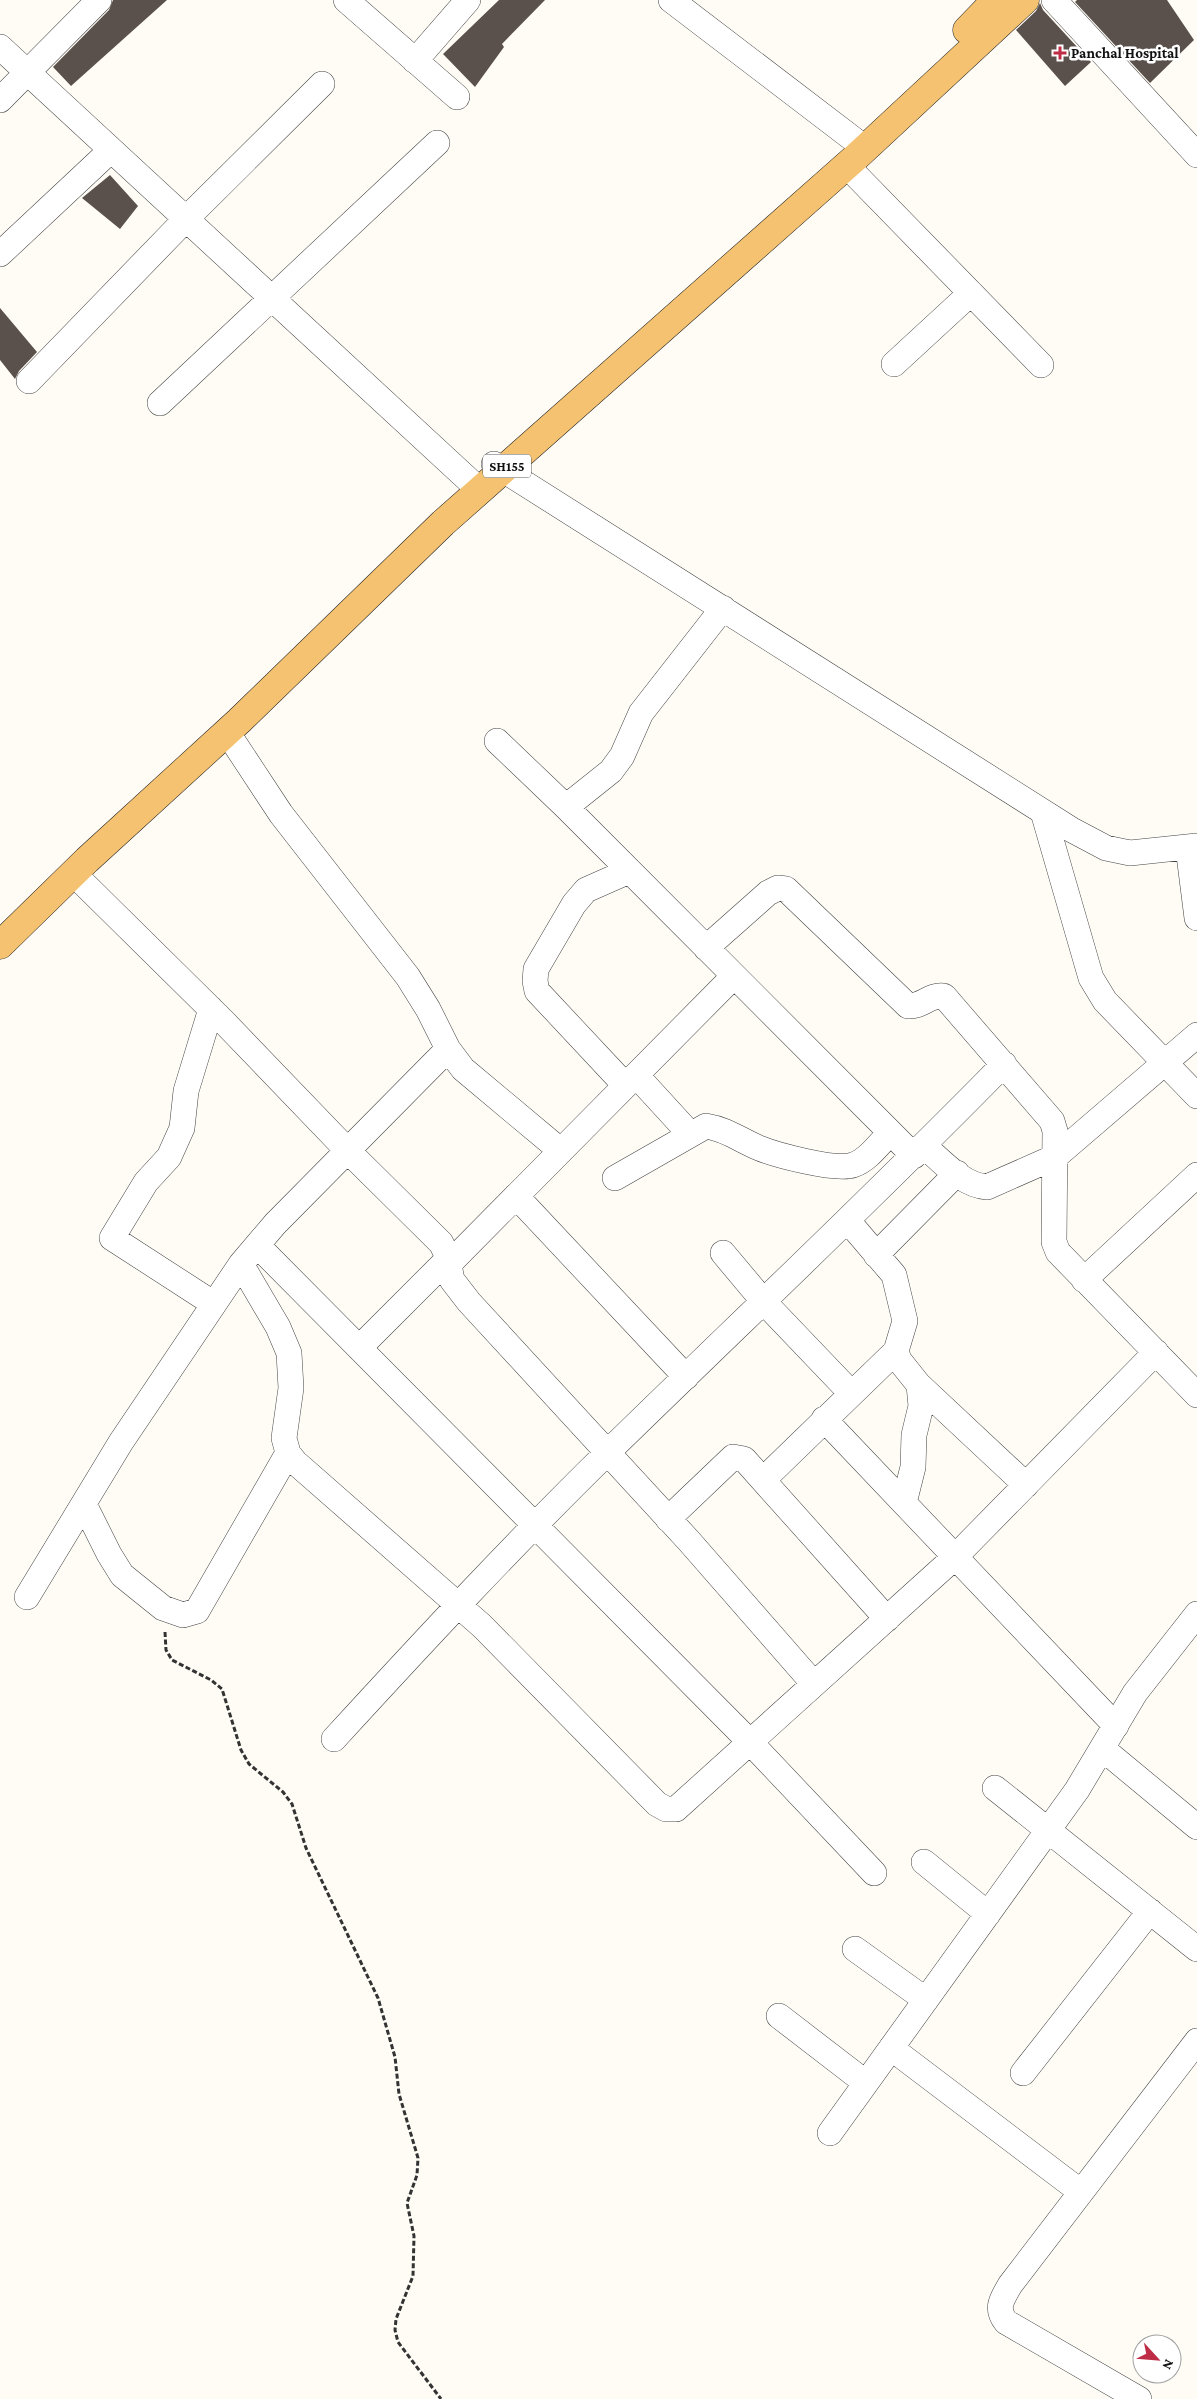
<svg xmlns="http://www.w3.org/2000/svg" width="1197" height="2399" font-family="'Crimson Pro',serif">
<style>
.building{fill:#5a514d}
.lines{fill:none;stroke-linecap:round;stroke-linejoin:round}
.minor-casing{stroke:#444;stroke-width:26}
.major-casing{stroke:#222;stroke-width:29}
.path{stroke:#333;stroke-width:3;stroke-dasharray:5 2.5;stroke-linecap:butt}
.minor{stroke:#fff;stroke-width:25}
.major{stroke:#f4c270;stroke-width:28}
.poi-dot{fill:#be2c46;stroke:#fff;stroke-width:2}
.labels{text-anchor:middle;dominant-baseline:central;stroke-width:5;stroke-linejoin:round;paint-order:stroke}
.shield{fill:#fff;stroke:#585858;stroke-width:1}
.shield-label{font-size:14px;font-weight:bold;fill:#111}
.poi-label{font-size:15px;font-weight:bold;fill:#111;stroke:#fff;text-anchor:start}
</style>
<rect width="100%" height="100%" fill="#fffcf5"/>
<path class="building" d="M113,0H167L71,86L53,67L109,10Z
M499,0H545L502,44L504,47L475,87L443,54Z
M1077,0H1167L1194,40L1150,83L1075,2Z
M1040,3L1043,10L1091,62L1065,86L1016,30L1036,11Z
M110,175L138,206L120,229L82,198Z
M0,308L37,352L19,371L15,379L0,360Z"/>
<g class="lines">
<defs>
<path id="minor" d="M346,0L457,97
M671,0L857,142
M1054,0L1197,155
M0,47L474,485
M415,61L468,0
M0,100L99,0
M847,166L1041,365
M0,254L110,151
M894,364L971,293
M29,381L185,220L322,84
M160,403L437,143
M494,464L1072,830L1106,848L1130,853L1197,846
M227,732L281,814L408,977L428,1009L448,1049L463,1069L561,1151
M497,741L566,807L914,1156
M566,807L611,771L622,756L641,713L723,608
M1043,812L1091,978L1105,1001L1197,1096
M1188,847L1197,918
M73,873L224,1022L348,1151L441,1243L447,1255L452,1280L469,1302L689,1541L814,1684
M706,948L768,893L778,888L786,889L908,1006C922,1007 930,994 944,996L1052,1121L1055,1131L1054,1242L1058,1252L1197,1395
M211,1009L186,1091L182,1128L169,1157L146,1182L112,1238L214,1304
M636,1075L690,1134
M625,1085L537,991L535,981L536,969L574,904L586,890L629,871
M924,1146C943,1162 962,1185 987,1187L1055,1157L1197,1035
M615,1178L706,1126C726,1129 740,1140 759,1148C776,1155 836,1171 853,1165C868,1160 879,1144 890,1133
M516,1196L686,1377
M848,1221L894,1275L905,1321L896,1351L899,1360L919,1385L1026,1485
M257,1245L750,1742L874,1873
M723,1253L764,1302L851,1393
M876,1255L957,1173
M241,1264L278,1327L289,1353L291,1388L284,1438L288,1453L295,1462L482,1626L657,1804L666,1809H676L955,1557L1156,1352
M448,1265L734,976
M1084,1280L1197,1175
M359,1348L447,1260
M824,1419L1116,1726
M763,1480L896,1351
M904,1503L913,1467L914,1435L921,1406L919,1385
M84,1504L109,1554L122,1575L163,1608L183,1615L197,1611L288,1453
M668,1519L733,1457L744,1459L887,1619
M27,1597L121,1442L241,1264L275,1224L448,1049
M334,1739C423,1642 513,1545 608,1452C740,1323 875,1196 1004,1064
M1103,1749L1197,1827
M995,1788L1197,1949
M924,1862L988,1914
M855,1949L926,2000
M779,2016L866,2083
M891,2048L1081,2192
M1023,2073L1150,1911
M830,2133L1077,1790L1135,1693L1197,1614
M1139,2399L1006,2322C995,2308 1002,2299 1010,2285L1197,2041"/>
<path id="major" d="M967,30L996,0
M0,945L87,860L239,721L443,523L855,158L1025,0"/>
</defs>
<use href="#minor" class="minor-casing"/>
<use href="#major" class="major-casing"/>
<path class="path" d="M165,1632L166,1650L172,1660L211,1680L222,1689L241,1750L249,1764L283,1792L292,1804L306,1848L378,1998L395,2057L399,2094L418,2158L417,2175L407,2203L414,2236L413,2276L396,2319L395,2330L398,2342L441,2399"/>
<use href="#minor" class="minor"/>
<use href="#major" class="major"/>
</g>
<path class="poi-dot" d="M1057.5 45.5h5v5h5v5h-5v5h-5v-5h-5v-5h5z"/>
<g class="labels">
<rect class="shield" x="483" y="454.5" width="48" height="23" rx="4"/>
<g class="shield-label">
<text x="507" y="466">SH155</text>
</g>
<g class="poi-label">
<text x="1071" y="53">Panchal Hospital</text>
</g>
</g>
<g transform="translate(1157 2359) rotate(116)"><circle r="24" fill="#ffffff" stroke="#a0a0a0"/>
<path d="M0-4L9 19L0 12L-9 19Z" fill="#be2c46"/>
<text y="-8" font-size="14" font-weight="bold" text-anchor="middle" fill="#111111">N</text>
</g>
</svg>
